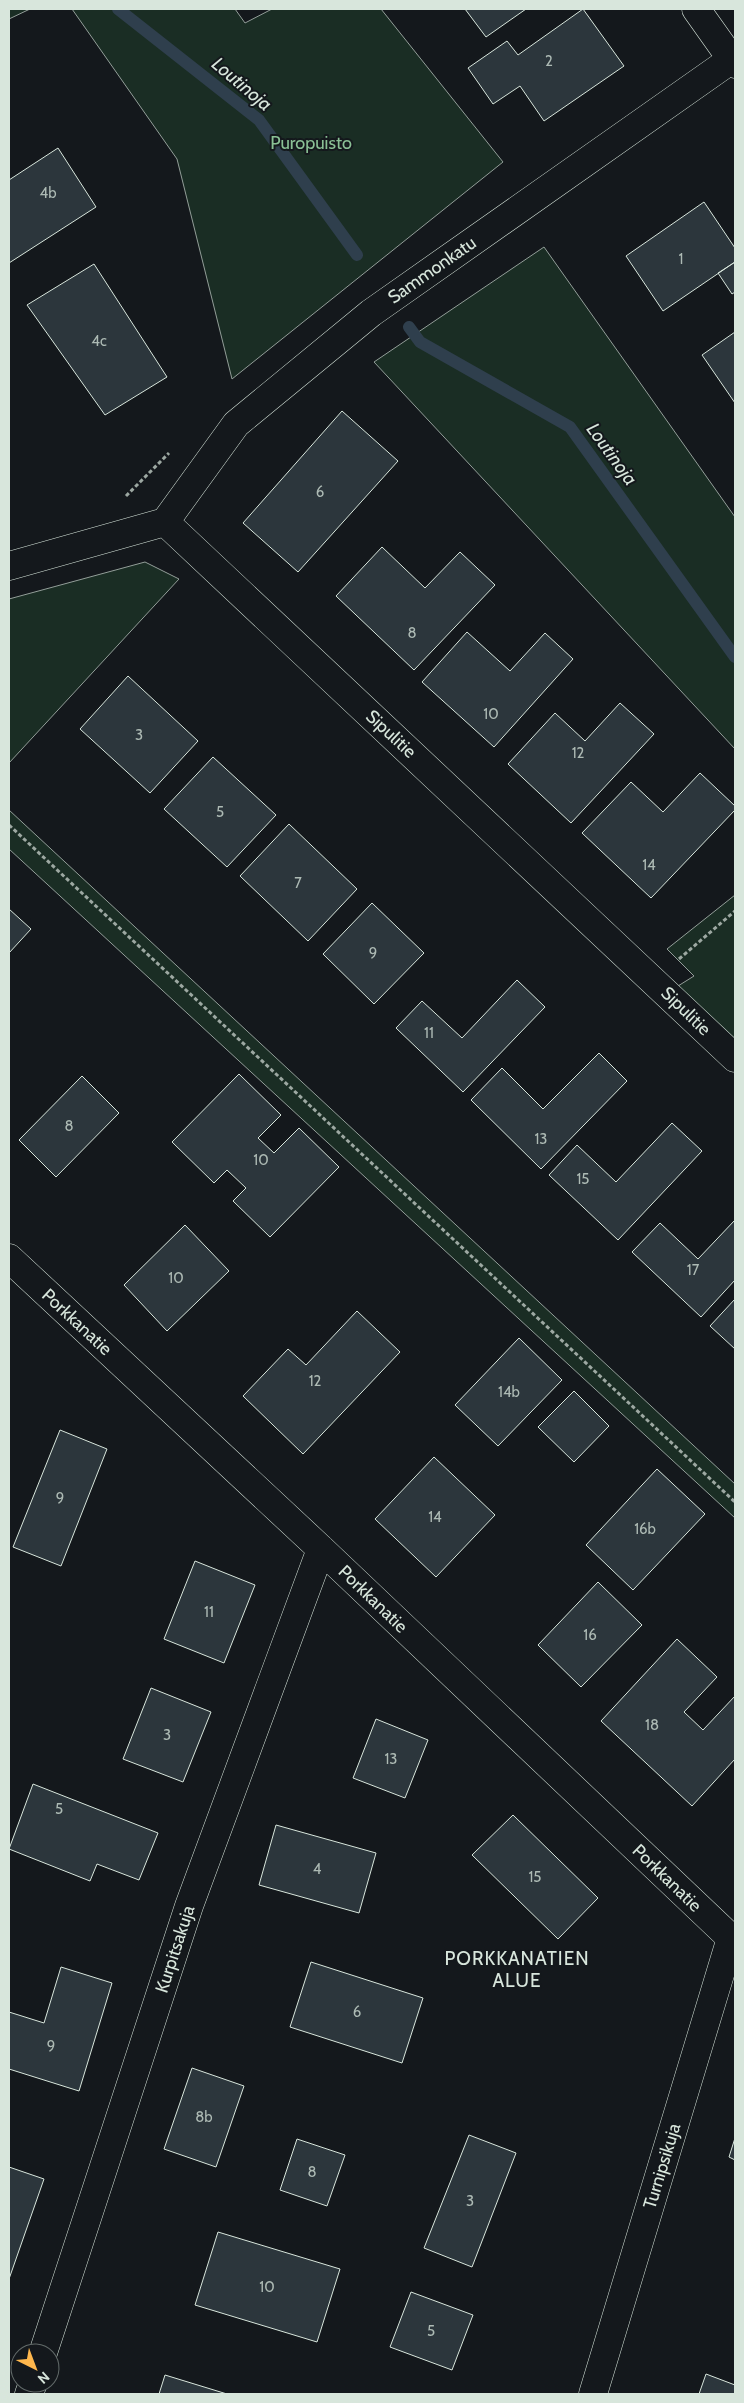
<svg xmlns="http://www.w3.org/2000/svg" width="744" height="2403" font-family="Cabin,sans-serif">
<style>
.green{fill:#1a2d24;stroke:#939e99}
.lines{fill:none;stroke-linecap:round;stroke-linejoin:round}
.stream{stroke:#2f3f4d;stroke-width:12}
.building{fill:#2c363c;stroke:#d8e6dc}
.minor-casing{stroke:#d8e6dc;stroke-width:29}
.path{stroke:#9da8a2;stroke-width:3;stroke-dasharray:4 2.5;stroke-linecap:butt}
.minor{stroke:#14181c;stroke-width:28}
.labels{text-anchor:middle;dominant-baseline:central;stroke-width:4;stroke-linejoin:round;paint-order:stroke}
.number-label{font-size:15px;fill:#adbab4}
.park-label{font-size:18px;fill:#8ac095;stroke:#14181c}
.street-label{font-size:18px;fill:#d8e6dc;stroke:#14181c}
.water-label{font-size:19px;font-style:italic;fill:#d8e6dc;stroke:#14181c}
.neighbourhood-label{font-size:19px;letter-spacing:1px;fill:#d8e6dc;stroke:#14181c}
</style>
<rect width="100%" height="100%" fill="#14181c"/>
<path class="green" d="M9,9H30L9,19Z
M72,9H235L245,23L272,9H381L503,162L232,379L177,159Z
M544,247L735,517V749L374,362Z
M145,562L179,579L9,763V599Z
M9,810L735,1484V1518L9,849Z
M735,895V1040L678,986L694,976L667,949Z"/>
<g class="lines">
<path class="stream" d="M118,9L259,120L357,255
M409,327L420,342L570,427L735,657"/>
</g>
<path class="building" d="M465,9H526L486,37Z
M583,9L624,66L544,121L520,86L493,104L468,68L507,41L518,55Z
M58,148L96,207L9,263V180Z
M704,202L735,248V262L663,311L626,256Z
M735,262V292L732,294L718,273Z
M94,264L167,377L105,415L27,305Z
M735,332V403L702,355Z
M342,411L398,461L298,572L243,523Z
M382,547L425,588L460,552L495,585L414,670L336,596Z
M467,632L510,671L545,633L573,659L494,747L422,682Z
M128,676L198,741L150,793L80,729Z
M620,703L654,734L571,823L508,764L555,713L585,741Z
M213,757L276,815L227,867L164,809Z
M700,773L735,806V810L651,898L582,833L631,782L663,812Z
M289,824L357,889L308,941L240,876Z
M372,903L424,953L374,1004L323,954Z
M9,909L31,929L9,953Z
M517,980L545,1007L463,1092L396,1028L422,1001L462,1038Z
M599,1053L627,1081L541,1169L471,1100L502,1068L543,1109Z
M239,1074L281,1115L258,1138L274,1153L299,1128L339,1167L270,1237L233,1201L246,1188L227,1170L214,1183L172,1142Z
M82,1076L119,1113L56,1177L19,1140Z
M672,1123L702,1151L618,1240L549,1175L577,1145L616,1182Z
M735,1220V1280L701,1317L632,1252L660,1223L698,1259Z
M185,1225L229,1271L167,1331L124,1285Z
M735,1299V1349L710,1326Z
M357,1311L400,1352L303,1454L243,1396L288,1349L306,1365Z
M519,1338L562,1380L498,1446L455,1405Z
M574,1391L609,1426L574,1462L538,1427Z
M60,1430L107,1449L61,1566L13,1547Z
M434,1457L495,1515L436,1577L375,1519Z
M657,1469L705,1514L633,1590L586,1545Z
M195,1561L255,1585L224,1663L164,1639Z
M598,1582L642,1625L581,1687L538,1645Z
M677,1639L717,1677L684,1712L703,1730L735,1696V1759L692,1806L601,1721Z
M151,1688L211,1712L183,1782L123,1759Z
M376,1719L428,1740L405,1798L353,1778Z
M33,1784L158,1833L139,1880L97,1864L90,1881L9,1849Z
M513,1815L598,1898L558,1939L472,1855Z
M276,1825L376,1853L359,1913L259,1885Z
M311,1962L423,1998L402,2063L290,2027Z
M61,1967L112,1983L79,2091L9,2069V2012L44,2023Z
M192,2068L244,2086L216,2167L164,2149Z
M469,2135L516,2153L472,2267L424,2248Z
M735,2138V2160L729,2157Z
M297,2139L345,2155L327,2206L280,2190Z
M9,2167L44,2179L9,2279Z
M218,2232L340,2269L317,2342L195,2305Z
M411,2292L473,2315L452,2370L390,2347Z
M706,2374L735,2385V2394H699Z
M165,2375L227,2394H159Z"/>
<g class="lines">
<defs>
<path id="minor" d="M696,9L735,64
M165,522L236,424L371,313L735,57
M9,566L165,522L735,1058
M9,1258L321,1549L735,1942
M43,2353L189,1906L321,1549
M29,2394L33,2383
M593,2394L731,1938"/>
</defs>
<use href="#minor" class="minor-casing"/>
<path class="path" d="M126,496L169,453
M9,825L735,1502
M679,959L735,911"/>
<use href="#minor" class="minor"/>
</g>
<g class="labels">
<g class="number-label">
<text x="549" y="61">2</text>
<text x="48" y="193">4b</text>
<text x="681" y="259">1</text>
<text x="99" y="341">4c</text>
<text x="320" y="492">6</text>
<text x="412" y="633">8</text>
<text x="491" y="714">10</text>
<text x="139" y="735">3</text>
<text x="578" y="753">12</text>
<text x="220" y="812">5</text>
<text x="649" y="865">14</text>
<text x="298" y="883">7</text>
<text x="373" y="953">9</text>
<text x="429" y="1033">11</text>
<text x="69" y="1126">8</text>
<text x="541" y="1139">13</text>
<text x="261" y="1160">10</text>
<text x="583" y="1179">15</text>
<text x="693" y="1270">17</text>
<text x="176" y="1278">10</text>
<text x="315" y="1381">12</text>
<text x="509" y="1392">14b</text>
<text x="60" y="1498">9</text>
<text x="435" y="1517">14</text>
<text x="645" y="1529">16b</text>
<text x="209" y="1612">11</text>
<text x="590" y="1635">16</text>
<text x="652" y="1725">18</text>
<text x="167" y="1735">3</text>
<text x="391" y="1759">13</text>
<text x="59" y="1809">5</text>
<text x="317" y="1869">4</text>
<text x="535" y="1877">15</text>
<text x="357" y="2012">6</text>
<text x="51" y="2046">9</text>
<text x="204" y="2117">8b</text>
<text x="312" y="2172">8</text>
<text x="470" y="2201">3</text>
<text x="267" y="2287">10</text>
<text x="431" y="2331">5</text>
</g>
<g class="park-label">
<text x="311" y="143">Puropuisto</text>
</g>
<g class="street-label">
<text transform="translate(432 270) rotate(-35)">Sammonkatu</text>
<text transform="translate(391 734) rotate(43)">Sipulitie</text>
<text transform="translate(686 1011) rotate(44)">Sipulitie</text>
<text transform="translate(77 1322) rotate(43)">Porkkanatie</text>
<text transform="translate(373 1599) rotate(44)">Porkkanatie</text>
<text transform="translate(667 1878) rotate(44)">Porkkanatie</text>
<text transform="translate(175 1949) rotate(-72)">Kurpitsakuja</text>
<text transform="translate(662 2166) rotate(-73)">Turnipsikuja</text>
</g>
<g class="water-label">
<text transform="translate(242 84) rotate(40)">Loutinoja</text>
<text transform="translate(612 454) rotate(54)">Loutinoja</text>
</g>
<g class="neighbourhood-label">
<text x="517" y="1958">PORKKANATIEN<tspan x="517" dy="22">ALUE</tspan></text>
</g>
</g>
<rect width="744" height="2403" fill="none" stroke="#d8e6dc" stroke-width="20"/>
<g transform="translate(35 2368) rotate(138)"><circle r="24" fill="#14181c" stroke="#626a69"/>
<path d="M0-4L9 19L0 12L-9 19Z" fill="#ffb74d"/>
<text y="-8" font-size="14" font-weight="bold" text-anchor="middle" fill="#d8e6dc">N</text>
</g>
</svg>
